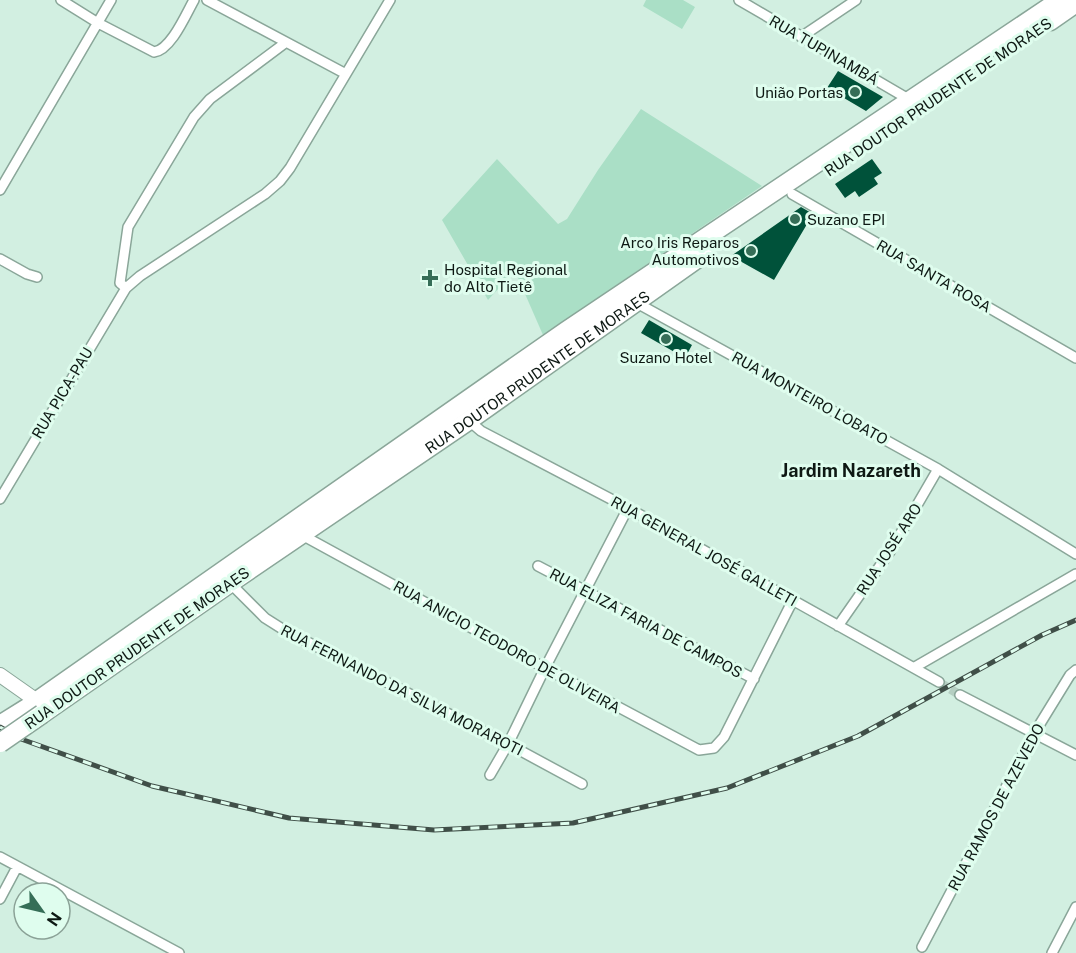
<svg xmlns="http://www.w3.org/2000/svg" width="1076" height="953" font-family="'Public Sans',sans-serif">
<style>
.green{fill:#aadfc6}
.building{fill:#00523a}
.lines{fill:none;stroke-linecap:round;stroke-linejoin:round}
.street-tunnel{stroke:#b5cfc2;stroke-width:9;stroke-dasharray:9 4.5;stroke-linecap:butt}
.street-casing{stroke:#8aa699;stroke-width:12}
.secondary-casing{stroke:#8aa699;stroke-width:16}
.highway-casing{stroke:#8aa699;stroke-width:21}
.street{stroke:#fff;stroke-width:9}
.secondary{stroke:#fff;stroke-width:14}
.highway{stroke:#fff;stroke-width:18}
.rail-casing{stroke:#404f48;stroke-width:5}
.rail{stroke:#dffdee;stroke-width:3;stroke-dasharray:9;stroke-linecap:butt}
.highway-bridge-casing{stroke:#8aa699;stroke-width:21;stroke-linecap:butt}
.highway-bridge{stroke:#fff;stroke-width:18}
.poi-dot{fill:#356e57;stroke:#dffdee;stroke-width:2}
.labels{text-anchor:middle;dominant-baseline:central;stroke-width:6;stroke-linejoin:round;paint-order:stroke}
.street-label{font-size:15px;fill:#0e1914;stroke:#dffdee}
.poi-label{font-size:15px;fill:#0e1914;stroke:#dffdee;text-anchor:end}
.quarter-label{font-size:18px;font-weight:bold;fill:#0e1914;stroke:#dffdee}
</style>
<rect width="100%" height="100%" fill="#d2efe1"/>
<path class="green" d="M646,0H683L695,7L682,29L643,6Z
M641,109L762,186L543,335L515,271L488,300L442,220L497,159L558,224L567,219L598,170Z"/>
<path class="building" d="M838,71L883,97L866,111L827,88Z
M872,159L882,173L874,178L878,184L859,197L855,191L845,198L835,184Z
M801,207L813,214L774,280L731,256Z
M649,320L692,345L685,358L641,333Z"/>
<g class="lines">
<path class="street-tunnel" d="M939,682L960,695"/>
<defs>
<path id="street" d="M61,0L98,23L154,52C171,50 186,14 194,0
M207,0L346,74
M739,0L922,107
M801,37L856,0
M0,190L111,0
M792,194L1076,358
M0,259L27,274L37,277
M126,288L120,283L128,227L194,117L210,99L285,43
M635,302L938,469L1076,554
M467,419L481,431L628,508L939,682
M0,499L126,288L140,276L265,194L280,181L290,168L390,0
M302,535L545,668L699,750L714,748L724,737L793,600
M538,566L754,679
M230,583L265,618L284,630L508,744L582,784
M838,626L891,550L938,469
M915,667L1076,574
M960,695L1076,755
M490,775L508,744L545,668L628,508
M0,857L179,953
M0,899L17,867
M922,947L1035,732L1070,675L1076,670
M1052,953L1076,907"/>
<path id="secondary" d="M0,675L37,701"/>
<g id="highway">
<path d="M1050,21L1076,3"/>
<path id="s1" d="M42,714L230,583L468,421L704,254"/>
<path d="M0,725L27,708L566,331L1060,0"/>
</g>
</defs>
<use href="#street" class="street-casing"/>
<use href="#secondary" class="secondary-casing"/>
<use href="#highway" class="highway-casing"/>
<use href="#street" class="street"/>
<use href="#secondary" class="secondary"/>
<use href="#highway" class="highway"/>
<defs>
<path id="rail" d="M0,727L21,739L152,786L289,818L434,830L573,823L727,788L858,736L1042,635L1076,620"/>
</defs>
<use href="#rail" class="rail-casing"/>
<use href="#rail" class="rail"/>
<defs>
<path id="highway-bridge" d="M0,743L42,714"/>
</defs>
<use href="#highway-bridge" class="highway-bridge-casing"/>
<use href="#highway-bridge" class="highway-bridge"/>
</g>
<g class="poi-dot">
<circle cx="855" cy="92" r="6"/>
<circle cx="795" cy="219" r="6"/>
<circle cx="751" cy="251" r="6"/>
<path d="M427 269h6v6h6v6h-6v6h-6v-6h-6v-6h6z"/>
<circle cx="666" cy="339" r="6"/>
</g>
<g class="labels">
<g class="street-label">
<text transform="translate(824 50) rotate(30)">RUA TUPINAMBÁ</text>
<text transform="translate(938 97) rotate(-34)">RUA DOUTOR PRUDENTE DE MORAES</text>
<text transform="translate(934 276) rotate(30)">RUA SANTA ROSA</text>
<text stroke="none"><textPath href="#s1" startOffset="602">RUA DOUTOR PRUDENTE DE MORAES</textPath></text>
<text transform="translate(62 393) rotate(-59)">RUA PICA-PAU</text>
<text transform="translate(810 398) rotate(29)">RUA MONTEIRO LOBATO</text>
<text transform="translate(889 549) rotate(-57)">RUA JOSÉ ARO</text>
<text transform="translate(704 551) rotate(29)">RUA GENERAL JOSÉ GALLETI</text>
<text transform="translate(646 623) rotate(28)">RUA ELIZA FARIA DE CAMPOS</text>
<text transform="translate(507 647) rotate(29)">RUA ANICIO TEODORO DE OLIVEIRA</text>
<text transform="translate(137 648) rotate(-35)">RUA DOUTOR PRUDENTE DE MORAES</text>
<text transform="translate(402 690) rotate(27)">RUA FERNANDO DA SILVA MORAROTI</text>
<text transform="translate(996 807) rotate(-62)">RUA RAMOS DE AZEVEDO</text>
</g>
<g class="poi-label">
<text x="843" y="92">União Portas</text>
<text x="807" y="219" text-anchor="start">Suzano EPI</text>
<text x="739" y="242">Arco Iris Reparos<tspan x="739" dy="17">Automotivos</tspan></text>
<text x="444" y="269" text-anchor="start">Hospital Regional<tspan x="444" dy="17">do Alto Tietê</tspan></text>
<text x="666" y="357" text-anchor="middle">Suzano Hotel</text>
</g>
<g class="quarter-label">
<text x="851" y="470">Jardim Nazareth</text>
</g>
</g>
<g transform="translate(42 911) rotate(124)"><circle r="28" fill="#dffdee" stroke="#8ba297" stroke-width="1.5"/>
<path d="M0-4.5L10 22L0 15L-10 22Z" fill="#356e57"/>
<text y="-9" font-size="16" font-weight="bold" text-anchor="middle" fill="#0e1914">N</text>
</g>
</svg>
